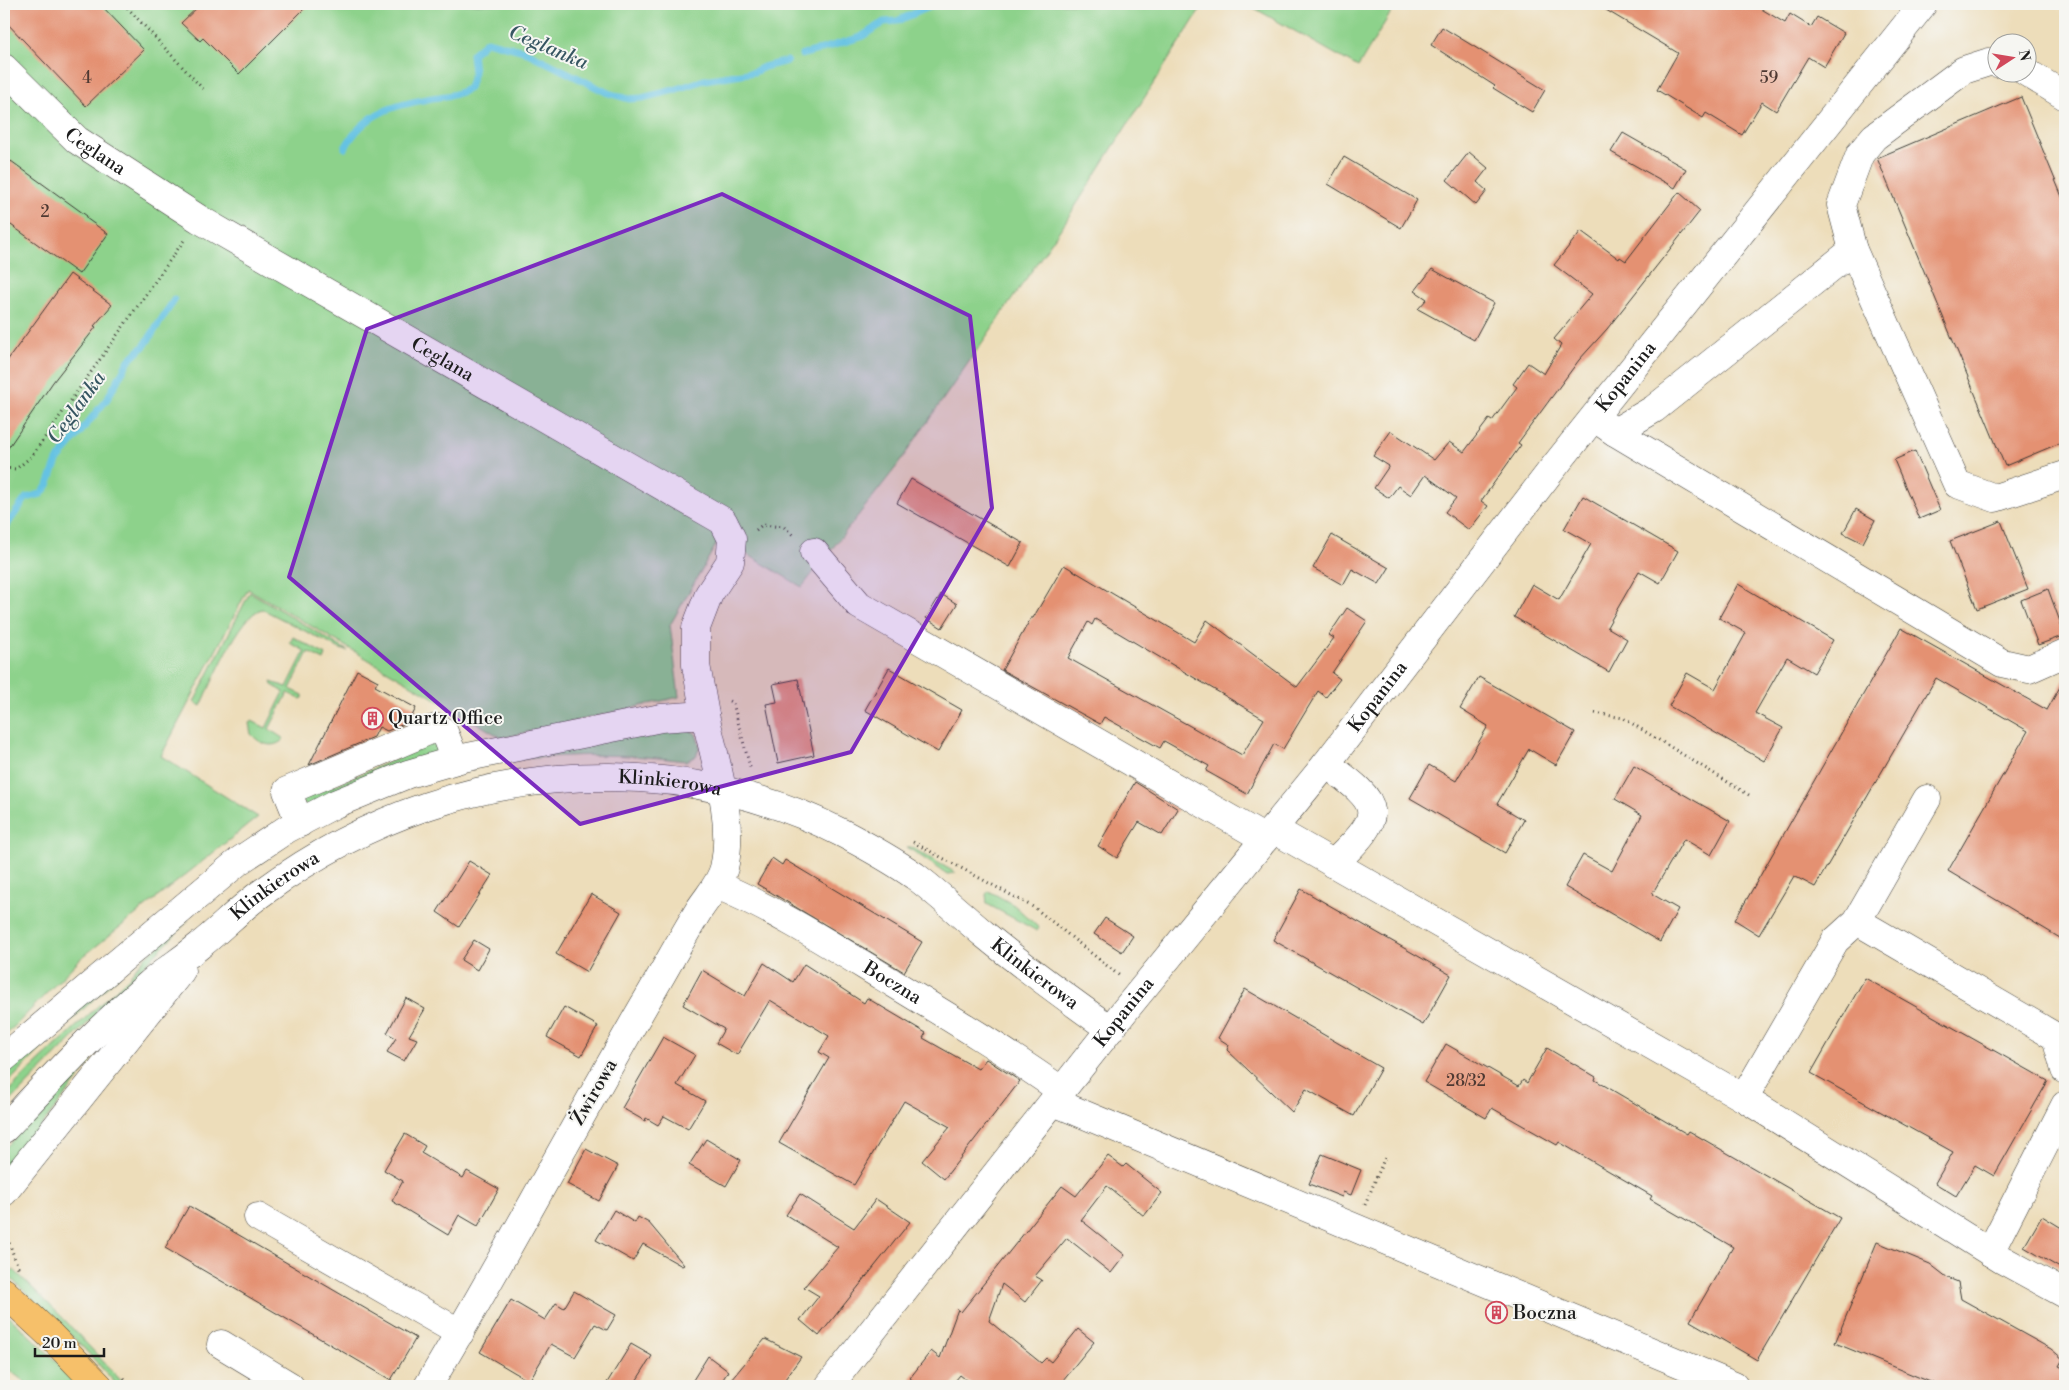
<svg xmlns="http://www.w3.org/2000/svg" width="2069" height="1390" font-family="'Libre Bodoni',serif">
<style>
.green{fill:#8dd28b;stroke:#547754}
.lines{fill:none;stroke-linecap:round;stroke-linejoin:round}
.stream{stroke:#65c2e3;stroke-width:7}
.building{fill:#e49172;fill-rule:evenodd}
.minor-casing{stroke:#3b3934;stroke-width:29}
.major-casing{stroke:#3b3934;stroke-width:29}
.path{stroke:#3b3934;stroke-width:3;stroke-dasharray:1 4;stroke-linecap:butt}
.minor{stroke:#fff;stroke-width:28}
.major{stroke:#f6c06b;stroke-width:28}
.marked{fill:#7b2cbf;fill-opacity:0.2;stroke:#7b2cbf;stroke-width:4;stroke-linejoin:round}
.labels{text-anchor:middle;dominant-baseline:central;stroke-width:4;stroke-linejoin:round;paint-order:stroke}
.number-label{font-size:16px;fill:#4e3932}
.street-label{font-size:19px;fill:#1c1c1c;stroke:#f6f6f2}
.poi-label{font-size:19px;fill:#1c1c1c;stroke:#f6f6f2;text-anchor:start}
.water-label{font-size:20px;font-style:italic;fill:#365662;stroke:#f6f6f2}
</style>
<rect width="100%" height="100%" fill="#f6f6f2"/>
<filter id="ink" filterUnits="userSpaceOnUse"><feTurbulence type="fractalNoise" baseFrequency=".02" numOctaves="2"/><feDisplacementMap in="SourceGraphic" scale="10" xChannelSelector="R" yChannelSelector="G"/><feConvolveMatrix kernelMatrix="1 2 1 2 8 2 1 2 1" color-interpolation-filters="sRGB"/></filter>
<filter id="wash" filterUnits="userSpaceOnUse"><feTurbulence type="fractalNoise" baseFrequency=".0096" numOctaves="4" result="noise"/><feDisplacementMap in="SourceGraphic" scale="20" xChannelSelector="R" yChannelSelector="G"/><feGaussianBlur stdDeviation="1.12" result="paint"/><feColorMatrix in="noise" values="0 0 0 0 0 0 0 0 0 0 0 0 0 0 0 0 0 1.4 0 .05"/><feComposite in="paint" operator="in"/></filter>
<g filter="url(#wash)">
<rect width="100%" height="100%" fill="#edddba"/>
<path class="green" d="M4,4H1204L1066,221L897,466L802,587L720,538L670,625L679,697L502,738L248,589L161,756L258,817L80,959L4,1037Z
M1247,4H1396L1358,67Z
M250,592L348,651L340,649L262,609C240,614 211,685 201,706L194,702Z
M293,637L326,655L324,660L308,652L290,689L303,695V698L300,699L288,693L269,729L284,739C273,750 260,744 251,734L249,723L252,721L266,728L284,692L272,685L271,682L287,687L305,651L290,643Z
M688,729L696,734L700,746L696,756L686,761C623,753 575,754 512,760L648,731Z
M440,740L446,752L309,808L300,800Z
M907,847H911L956,873L947,874Z
M989,891L1014,905L1039,928L1037,931L987,904L986,894Z
M189,920L4,1108V1098L18,1081L129,977L143,959Z
M123,972L47,1043L4,1087V1068Z
M91,1060L92,1061L4,1174V1149Z
M14,1270L61,1316L126,1386H118L80,1344L4,1272Z
M4,1312L45,1350L79,1386H30L4,1366Z"/>
<g class="lines">
<path class="stream" d="M802,55L861,37L884,22L897,21L936,4
M345,148C365,111 394,106 432,98C445,96 457,96 469,88L474,72L472,54L487,41L524,51L608,93L629,99L642,98L674,90L704,80L754,72L764,67L787,61
M4,529L26,498L41,494L48,485L57,461L107,399L129,360L145,345L174,300"/>
</g>
<g id="blocks">
<path class="building" d="M4,4H100L144,50L86,106L4,20Z
M201,4H309L239,74L203,38L200,41L181,23Z
M1596,4H1753L1785,23L1790,14L1811,27L1817,17L1844,33L1824,67L1808,57L1776,111L1762,102L1742,135L1706,113L1703,118L1657,90L1678,53Z
M1442,27L1545,90L1532,112L1493,88L1495,86L1431,45Z
M2021,97L2065,204V441L2005,466L1877,158Z
M1623,133L1686,169L1675,188L1611,152Z
M1469,152L1488,168L1477,182L1487,191L1476,205L1447,180Z
M1344,157L1417,200L1401,228L1328,184Z
M11,161L87,216L86,218L108,234L79,274L4,220V172Z
M1679,192L1700,211L1607,329L1579,360L1518,443L1521,445L1481,501L1488,506L1469,530L1445,512L1456,498L1425,475L1411,495L1398,486L1389,498L1374,488L1389,466L1373,456L1391,431L1434,460L1449,442L1464,452L1489,419L1492,421L1517,387L1513,384L1528,363L1544,374L1561,345L1554,339L1592,294L1554,265L1581,231L1619,259L1620,257L1626,261Z
M1432,269L1494,303L1474,340L1418,309L1427,299L1415,291Z
M70,274L112,305L94,326L96,327L53,382L4,454V365Z
M1915,451L1940,510L1919,519L1894,460Z
M911,479L1023,543L1010,567L897,503Z
M1583,496L1678,551L1660,583L1639,571L1607,627L1627,639L1609,672L1514,617L1532,584L1559,600L1591,544L1564,529Z
M1856,509L1875,520L1863,543L1843,533Z
M2001,521L2028,589L1977,609L1950,541Z
M1332,535L1389,568L1379,584L1352,569L1343,585L1313,568Z
M1064,565L1194,642L1207,620L1297,687L1334,638L1329,635L1347,608L1367,621L1332,673L1340,679L1326,697L1318,691L1283,749L1274,744L1247,794L1206,771L1209,766L1164,741L1160,748L1104,717L1100,724L1002,670L1031,618H1033ZM1095,619L1264,719L1242,755L1068,658L1088,622L1092,625Z
M1738,584L1833,640L1814,673L1787,657L1755,713L1783,728L1764,761L1669,706L1687,673L1715,689L1746,633L1719,618Z
M2048,589L2065,635L2038,645L2021,600Z
M941,594L957,604L942,628L926,618Z
M1901,628L2047,710L2065,678V941L1948,871L2028,731L1936,678L1815,887L1794,876L1759,935L1735,920Z
M889,668L962,710L938,752L865,710Z
M357,670L378,681L375,686L416,708L409,722L387,731L379,727L374,737L309,765Z
M1479,677L1575,732L1556,765L1529,749L1497,804L1524,820L1505,853L1410,798L1429,765L1456,781L1488,726L1460,709Z
M798,679L814,755L778,763L766,704L777,702L773,684Z
M1634,766L1730,821L1711,855L1684,839L1652,894L1678,909L1660,942L1565,887L1583,855L1612,871L1642,815L1615,799Z
M1135,782L1178,809L1162,835L1139,822L1117,858L1098,846Z
M772,858L782,865L785,860L922,942L904,972L757,884Z
M469,861L492,875L459,927L437,912Z
M1301,889L1451,975L1423,1025L1273,940Z
M591,894L621,912L587,972L556,954Z
M1105,918L1133,936L1122,952L1094,934Z
M474,940L489,949L477,970L461,960Z
M764,963L793,982L804,964L864,1003L867,998L926,1033L923,1038L978,1069L986,1059L1020,1081L944,1179L922,1161L950,1127L904,1101L854,1185L779,1143L829,1058L819,1052L829,1036L770,1000L737,1055L716,1043L724,1029L683,1005L702,970L745,996Z
M1865,978L2048,1081L1994,1176L1975,1165L1956,1196L1935,1183L1953,1152L1811,1073Z
M1245,989L1381,1068L1354,1116L1306,1089L1292,1112L1227,1050L1229,1045L1218,1038Z
M406,998L425,1009L409,1036L417,1039L404,1061L387,1052L396,1038L387,1033Z
M564,1007L598,1026L581,1056L547,1037Z
M663,1037L695,1055L677,1085L705,1101L688,1129L664,1116L658,1125L646,1118L645,1121L622,1108Z
M1446,1044L1519,1086L1523,1080L1527,1083L1547,1048L1596,1077L1595,1080L1687,1134L1689,1131L1840,1218L1757,1360L1690,1321L1733,1247L1650,1199L1652,1196L1559,1142L1557,1145L1492,1108L1486,1118L1424,1082Z
M405,1134L425,1146L421,1153L463,1178L467,1171L499,1189L478,1226L459,1215L448,1235L392,1201L403,1181L384,1170Z
M706,1139L741,1160L726,1186L689,1165Z
M586,1149L618,1166L599,1201L567,1184Z
M1322,1154L1361,1170L1351,1195L1343,1192L1342,1197L1309,1184Z
M1108,1156L1123,1167L1126,1164L1162,1193L1144,1216L1107,1186L1081,1220L1125,1255L1111,1273L1067,1238L1035,1276L1042,1280L1025,1302L1002,1284L989,1321L1041,1363L1046,1358L1051,1362L1078,1329L1094,1342L1058,1386H974L960,1375L951,1386H919L910,1378L931,1351L940,1358L958,1309L961,1312L1062,1186L1076,1196Z
M800,1194L854,1228L876,1199L910,1222L819,1336L800,1320L819,1296L804,1287L838,1247L786,1215Z
M189,1206L416,1338L391,1380L165,1248Z
M614,1210L635,1223L638,1217L649,1223L684,1265L682,1266L643,1244L633,1261L596,1240Z
M2042,1216L2065,1230V1271L2024,1247Z
M1877,1242L1930,1264L1948,1278L1958,1282L1961,1299L2051,1349L2063,1359L2059,1366L2065,1369V1386H1940L1835,1343Z
M574,1291L616,1315L607,1330L595,1324L575,1357L551,1344L529,1381L480,1352L511,1300L545,1320L556,1303L564,1308Z
M765,1339L801,1357L780,1386H726Z
M631,1344L652,1356L633,1386H605Z
M708,1356L728,1371L719,1386H704L693,1380Z"/>
</g>
</g>
<g filter="url(#ink)">
<use href="#blocks" fill-opacity="0" stroke="#3b3934" stroke-width="1"/>
<g class="lines">
<defs>
<g id="minor">
<path d="M1996,63L1989,62L1964,70L1874,137L1860,154L1841,205L1853,250L1957,484L1995,498L2065,475"/>
<path id="s1" d="M4,68L77,140L199,219L723,521L732,539L730,562L709,594L696,628V665L705,715"/>
<path d="M2026,72L2065,96"/>
<path d="M1595,418L1615,432L2002,663L2029,669L2065,653"/>
<path d="M1615,432L1654,409L1853,250"/>
<path d="M814,552L859,605L1265,839"/>
<path d="M1326,764C1383,805 1387,814 1333,864"/>
<path d="M300,823L287,791L433,729L439,728L444,732L455,760"/>
<path d="M1273,829L1744,1098L2001,1259L2065,1294"/>
<path id="s2" d="M717,885C776,910 829,944 883,977C944,1014 1004,1050 1062,1091"/>
<path d="M1857,921L2056,1037L2065,1070"/>
<path d="M4,1058L239,861L287,829L335,804L408,774L463,758L661,718L705,715C715,761 735,821 724,868C720,884 708,896 699,910C680,941 663,973 644,1005C571,1131 503,1261 428,1386"/>
<path d="M1744,1098L1835,941L1857,921L1927,799"/>
<path d="M1054,1102L1734,1386"/>
<path id="s3" d="M4,1129C50,1080 96,1030 147,986C163,972 182,960 199,946C221,929 240,908 263,892C365,817 483,776 610,777C689,777 772,797 842,833C867,846 892,860 915,876C939,894 962,916 985,935C1025,968 1068,999 1110,1029"/>
<path d="M4,1192L181,971"/>
<path d="M258,1217L460,1333"/>
<path d="M1990,1252L2065,1105"/>
<path d="M221,1344L290,1386"/>
<path id="s4" d="M829,1386L1126,1009L1326,764L1550,472L1923,4"/>
</g>
<path id="major" d="M4,1292L50,1335L99,1386"/>
</defs>
<use href="#minor" class="minor-casing"/>
<use href="#major" class="major-casing"/>
<path class="path" d="M124,4L203,89
M4,468L16,469L31,457L185,239
M756,530L762,525L784,527L794,536
M729,701L733,703L751,771
M1595,713L1623,718L1749,795
M913,842L1035,908L1121,977
M1365,1205L1385,1157
M4,1229L19,1270
M124,1378L131,1386"/>
<use href="#minor" class="minor"/>
<use href="#major" class="major"/>
</g>
</g>
<path class="marked" d="M722,194L970,316L992,508L851,752L580,824L289,577L367,329Z"/>
<defs>
<symbol id="building-ring" viewBox="-11 -11 22 22"><circle r="9.5" fill="#f6f6f2" stroke="#d1495b" stroke-width="1.5"/><path d="M-4-6H4V6H1V3H-1V6H-4ZM-2.5-4.3h1.7v1.8h-1.7ZM.8-4.3h1.7v1.8H.8ZM-2.5-1h1.7V.8h-1.7ZM.8-1h1.7V.8H.8Z" fill="#d1495b"/></symbol>
</defs>
<g fill-rule="evenodd">
<use href="#building-ring" x="360" y="706" width="25" height="25"/>
<use href="#building-ring" x="1484" y="1300" width="25" height="25"/>
</g>
<g class="labels">
<g class="number-label">
<text x="87" y="78">4</text>
<text x="1769" y="78">59</text>
<text x="45" y="212">2</text>
<text x="1466" y="1081">28/32</text>
</g>
<g class="street-label">
<text stroke="none"><textPath href="#s1" startOffset="124">Ceglana</textPath></text>
<text stroke="none"><textPath href="#s1" startOffset="529">Ceglana</textPath></text>
<text stroke="none"><textPath href="#s4" startOffset="1286">Kopanina</textPath></text>
<text stroke="none"><textPath href="#s4" startOffset="881">Kopanina</textPath></text>
<text stroke="none"><textPath href="#s3" startOffset="784">Klinkierowa</textPath></text>
<text stroke="none"><textPath href="#s3" startOffset="365">Klinkierowa</textPath></text>
<text stroke="none"><textPath href="#s3" startOffset="1204">Klinkierowa</textPath></text>
<text stroke="none"><textPath href="#s2" startOffset="201">Boczna</textPath></text>
<text stroke="none"><textPath href="#s4" startOffset="476">Kopanina</textPath></text>
<text transform="translate(594 1092) rotate(-60)">Żwirowa</text>
</g>
<g class="poi-label">
<text x="388" y="718">Quartz Office</text>
<text x="1513" y="1313">Boczna</text>
</g>
<g class="water-label">
<text transform="translate(548 48) rotate(23)">Ceglanka</text>
<text transform="translate(77 408) rotate(-54)">Ceglanka</text>
</g>
</g>
<rect width="2069" height="1390" fill="none" stroke="#f6f6f2" stroke-width="20"/>
<g transform="translate(2012 58) rotate(78)"><circle r="24" fill="#f6f6f2" stroke="#9f9f9c"/>
<path d="M0-4L9 19L0 12L-9 19Z" fill="#d1495b"/>
<text y="-8" font-size="14" font-weight="bold" text-anchor="middle" fill="#1c1c1c">N</text>
</g>
<path d="M35 1348v8h69v-8" fill="none" stroke="#1c1c1c" stroke-width="2.5"/>
<text x="42" y="1348" font-size="15" fill="#1c1c1c" stroke="#f6f6f2" stroke-width="4" paint-order="stroke">20 m</text>
</svg>
